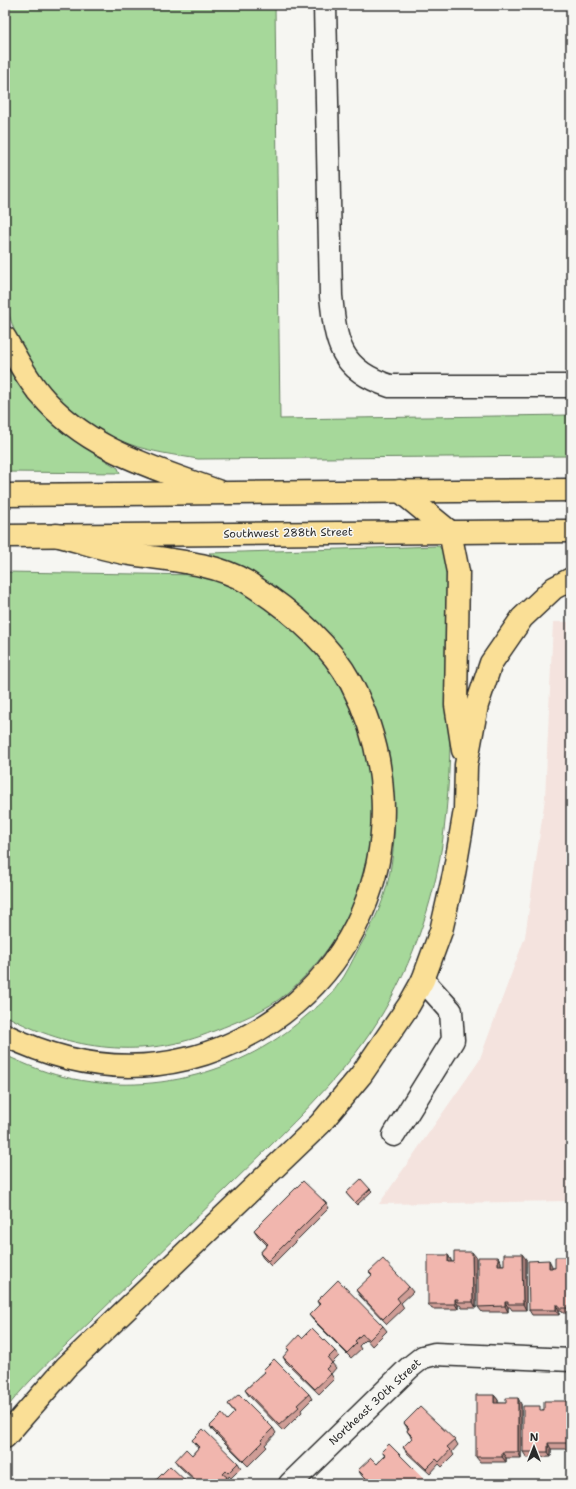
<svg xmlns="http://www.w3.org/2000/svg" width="576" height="1489" font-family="'Shantell Sans',sans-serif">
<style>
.built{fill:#f4e3de}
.green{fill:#a6d89a;stroke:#688262}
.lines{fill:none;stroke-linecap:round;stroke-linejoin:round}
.minor-casing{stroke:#2b2b2b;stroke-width:25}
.major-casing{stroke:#2b2b2b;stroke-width:25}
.highway-casing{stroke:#2b2b2b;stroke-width:25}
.minor{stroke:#f6f6f2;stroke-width:22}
.major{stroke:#fadf96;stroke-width:22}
.highway{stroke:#fadf96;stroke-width:22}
.wall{fill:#cf9d96;stroke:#2b2b2b}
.shaded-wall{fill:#a97f7a;stroke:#2b2b2b}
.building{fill:#f1b6ae;stroke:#2b2b2b}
.labels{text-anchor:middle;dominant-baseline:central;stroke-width:3;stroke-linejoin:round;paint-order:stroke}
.street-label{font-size:11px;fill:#2b2b2b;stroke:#f6f6f2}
</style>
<rect width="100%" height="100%" fill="#f6f6f2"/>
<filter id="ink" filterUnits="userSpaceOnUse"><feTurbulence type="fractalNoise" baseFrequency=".025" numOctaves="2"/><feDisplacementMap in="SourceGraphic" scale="8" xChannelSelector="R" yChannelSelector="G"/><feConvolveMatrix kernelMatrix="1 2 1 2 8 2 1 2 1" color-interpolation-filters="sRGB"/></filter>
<g filter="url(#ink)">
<path class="built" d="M553,622H571V1201L379,1204L479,1061L525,937L545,798Z"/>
<path class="green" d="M5,5H275L280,419L571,415V456L198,459C175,455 151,452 129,444C97,433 48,394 30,365C18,345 11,322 5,300Z
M5,363C30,410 73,442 118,468L120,473L5,472Z
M439,546L444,553L449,579C449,673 456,770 439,863C426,930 397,1000 355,1054C318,1101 274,1142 231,1184C185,1229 138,1275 92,1320C62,1349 31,1377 5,1410V1055C16,1060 27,1065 38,1069C129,1102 235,1080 306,1016C317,1007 330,997 338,985C346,975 352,961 358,950C364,939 370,929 375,918C396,875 397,824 391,778C384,721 359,662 318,622C287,592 246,574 209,553Z
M5,572L203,575C383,638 433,867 287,993C266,1011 239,1021 214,1031C146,1060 69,1051 5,1015Z"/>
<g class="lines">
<defs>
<path id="minor" d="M325,5L331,296C336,344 340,370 390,386H571
M394,1135L453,1040L451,1011L423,980
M290,1484L409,1368L423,1357L435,1354L571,1360"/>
<path id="major" d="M5,495L571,490
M5,536L571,531"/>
<path id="highway" d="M5,338C16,357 26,378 41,395C87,450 155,468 220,492
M400,491L450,532L458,572L456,705L463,750
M5,1035C62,1063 124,1074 186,1059C355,1017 431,836 351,683C329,642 286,607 247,582C213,562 168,560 130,554C105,550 80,541 56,535
M5,1437L66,1367L320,1124L361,1075L409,1005L423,980L441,931L454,874L465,810L466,765L477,705L491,663L522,618L554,588L571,579"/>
</defs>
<use href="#minor" class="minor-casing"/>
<use href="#major" class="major-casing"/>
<use href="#highway" class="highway-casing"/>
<use href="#minor" class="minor"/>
<use href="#major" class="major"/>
<use href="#highway" class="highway"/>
</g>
<path class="wall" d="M370,1189L372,1191L357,1205L346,1193Z
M326,1203L329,1208L271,1266L263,1258L260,1253L267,1245L258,1236L254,1230Z
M448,1255L451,1260V1262H454L476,1257V1308H462L460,1305H458V1309H432L428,1304Z
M498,1257L501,1262V1265H504L526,1259V1310H512L510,1307H508V1312H482L478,1307Z
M571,1257V1313H563L561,1310H559V1315H532L529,1310L552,1266V1268H555Z
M409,1287L413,1292L401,1303L404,1308L387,1324L360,1296L356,1290Z
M317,1301L383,1326L387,1331L372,1346L366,1339L359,1346L361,1349L351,1358L313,1320L309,1315L319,1305Z
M302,1338L335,1351L339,1356L332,1363L336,1368L331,1374L334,1379L319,1394L286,1362L283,1357L289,1351L287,1348Z
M263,1370L309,1394L312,1399L301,1410L302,1412L283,1431L249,1396L245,1390L265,1372Z
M494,1395L498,1400V1403L521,1404V1458H506V1462H480L476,1457Z
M228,1404L273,1428L276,1433L265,1445L267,1447L248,1466L213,1431L210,1426L227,1420L235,1413Z
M571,1405V1449H551V1457L527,1458L523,1452L542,1410Z
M404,1423L455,1440L458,1445L452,1452L454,1455L442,1467L439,1464L430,1474L407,1453L403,1447L412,1438L407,1431L408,1429Z
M192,1440L238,1463L241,1468L231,1478L229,1476L228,1478L231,1482L229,1484H198L179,1466L175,1461L192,1455L198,1448Z
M382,1451L428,1483L429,1484H370L362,1476L358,1470L377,1464L385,1455Z"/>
<path class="shaded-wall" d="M472,1252L476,1257V1308L473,1302Z
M522,1254L526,1259V1310L523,1304Z
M448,1255L451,1260V1267L448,1262Z
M498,1257L501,1262V1270L498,1265Z
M549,1260L552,1266V1273L549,1268Z
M455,1299L458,1305V1309L455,1304Z
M505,1302L508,1307V1312L505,1306Z
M556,1305L559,1310V1315L556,1310Z
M494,1395L498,1400V1408L494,1403Z
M518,1398L521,1404V1458L518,1452Z
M568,1401L571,1405V1447L568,1443Z
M548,1443L551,1449V1457L548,1452Z
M502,1452L506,1458V1462L502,1457Z"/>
<path class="building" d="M361,1179L370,1189L355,1203L346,1193Z
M303,1181L326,1203L268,1261L260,1253L268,1244L254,1230Z
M454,1252H472L473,1302H458V1299H455V1304H428V1255H448V1262H454Z
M504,1254H522L523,1304H508V1302H505V1306L478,1307V1257H498V1265H504Z
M555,1257H571V1308H559V1305H556V1310H529L528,1261L549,1260V1268H555Z
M383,1259L409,1287L397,1298L400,1302L383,1319L356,1290L372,1275L369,1272Z
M338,1280L383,1326L369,1340L362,1334L355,1341L357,1343L347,1353L309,1315L320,1304L317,1301Z
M312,1328L335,1351L328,1358L332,1363L326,1369L331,1374L315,1389L283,1357L289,1350L287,1348L299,1335L302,1338Z
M274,1359L309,1394L297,1405L299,1407L279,1425L245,1390L265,1372L263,1370Z
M239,1394L273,1428L261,1440L263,1442L244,1461L210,1426L222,1414L227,1420L235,1412L228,1404Z
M476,1395H494V1403H506V1398H518V1452H502V1457H476Z
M544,1401H568V1443H548V1452H523V1406H540V1410H544Z
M420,1407L455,1440L447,1447L450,1450L439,1462L436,1459L426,1469L403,1447L413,1437L407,1431L409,1428L404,1423Z
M203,1429L238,1463L228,1473L226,1471L223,1474L227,1477L221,1484H200L175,1461L186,1449L192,1455L199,1447L192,1440Z
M389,1444L428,1483L426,1484H372L358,1470L371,1458L377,1464L386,1455L382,1451Z
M170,1466L189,1484H157L155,1481Z
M355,1480L359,1484H351Z"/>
</g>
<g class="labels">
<g class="street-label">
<text transform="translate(288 533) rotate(-1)">Southwest 288th Street</text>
<text transform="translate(375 1402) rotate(-43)">Northeast 30th Street</text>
</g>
</g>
<rect width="576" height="1489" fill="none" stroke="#f6f6f2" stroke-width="20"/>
<rect x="10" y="10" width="556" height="1469" fill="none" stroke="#2b2b2b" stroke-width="1.5" filter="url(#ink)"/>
<g transform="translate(534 1447)" stroke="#f6f6f2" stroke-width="3" paint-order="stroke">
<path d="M0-3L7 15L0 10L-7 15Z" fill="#2b2b2b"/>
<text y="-6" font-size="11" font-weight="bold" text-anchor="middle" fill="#2b2b2b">N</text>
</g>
</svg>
